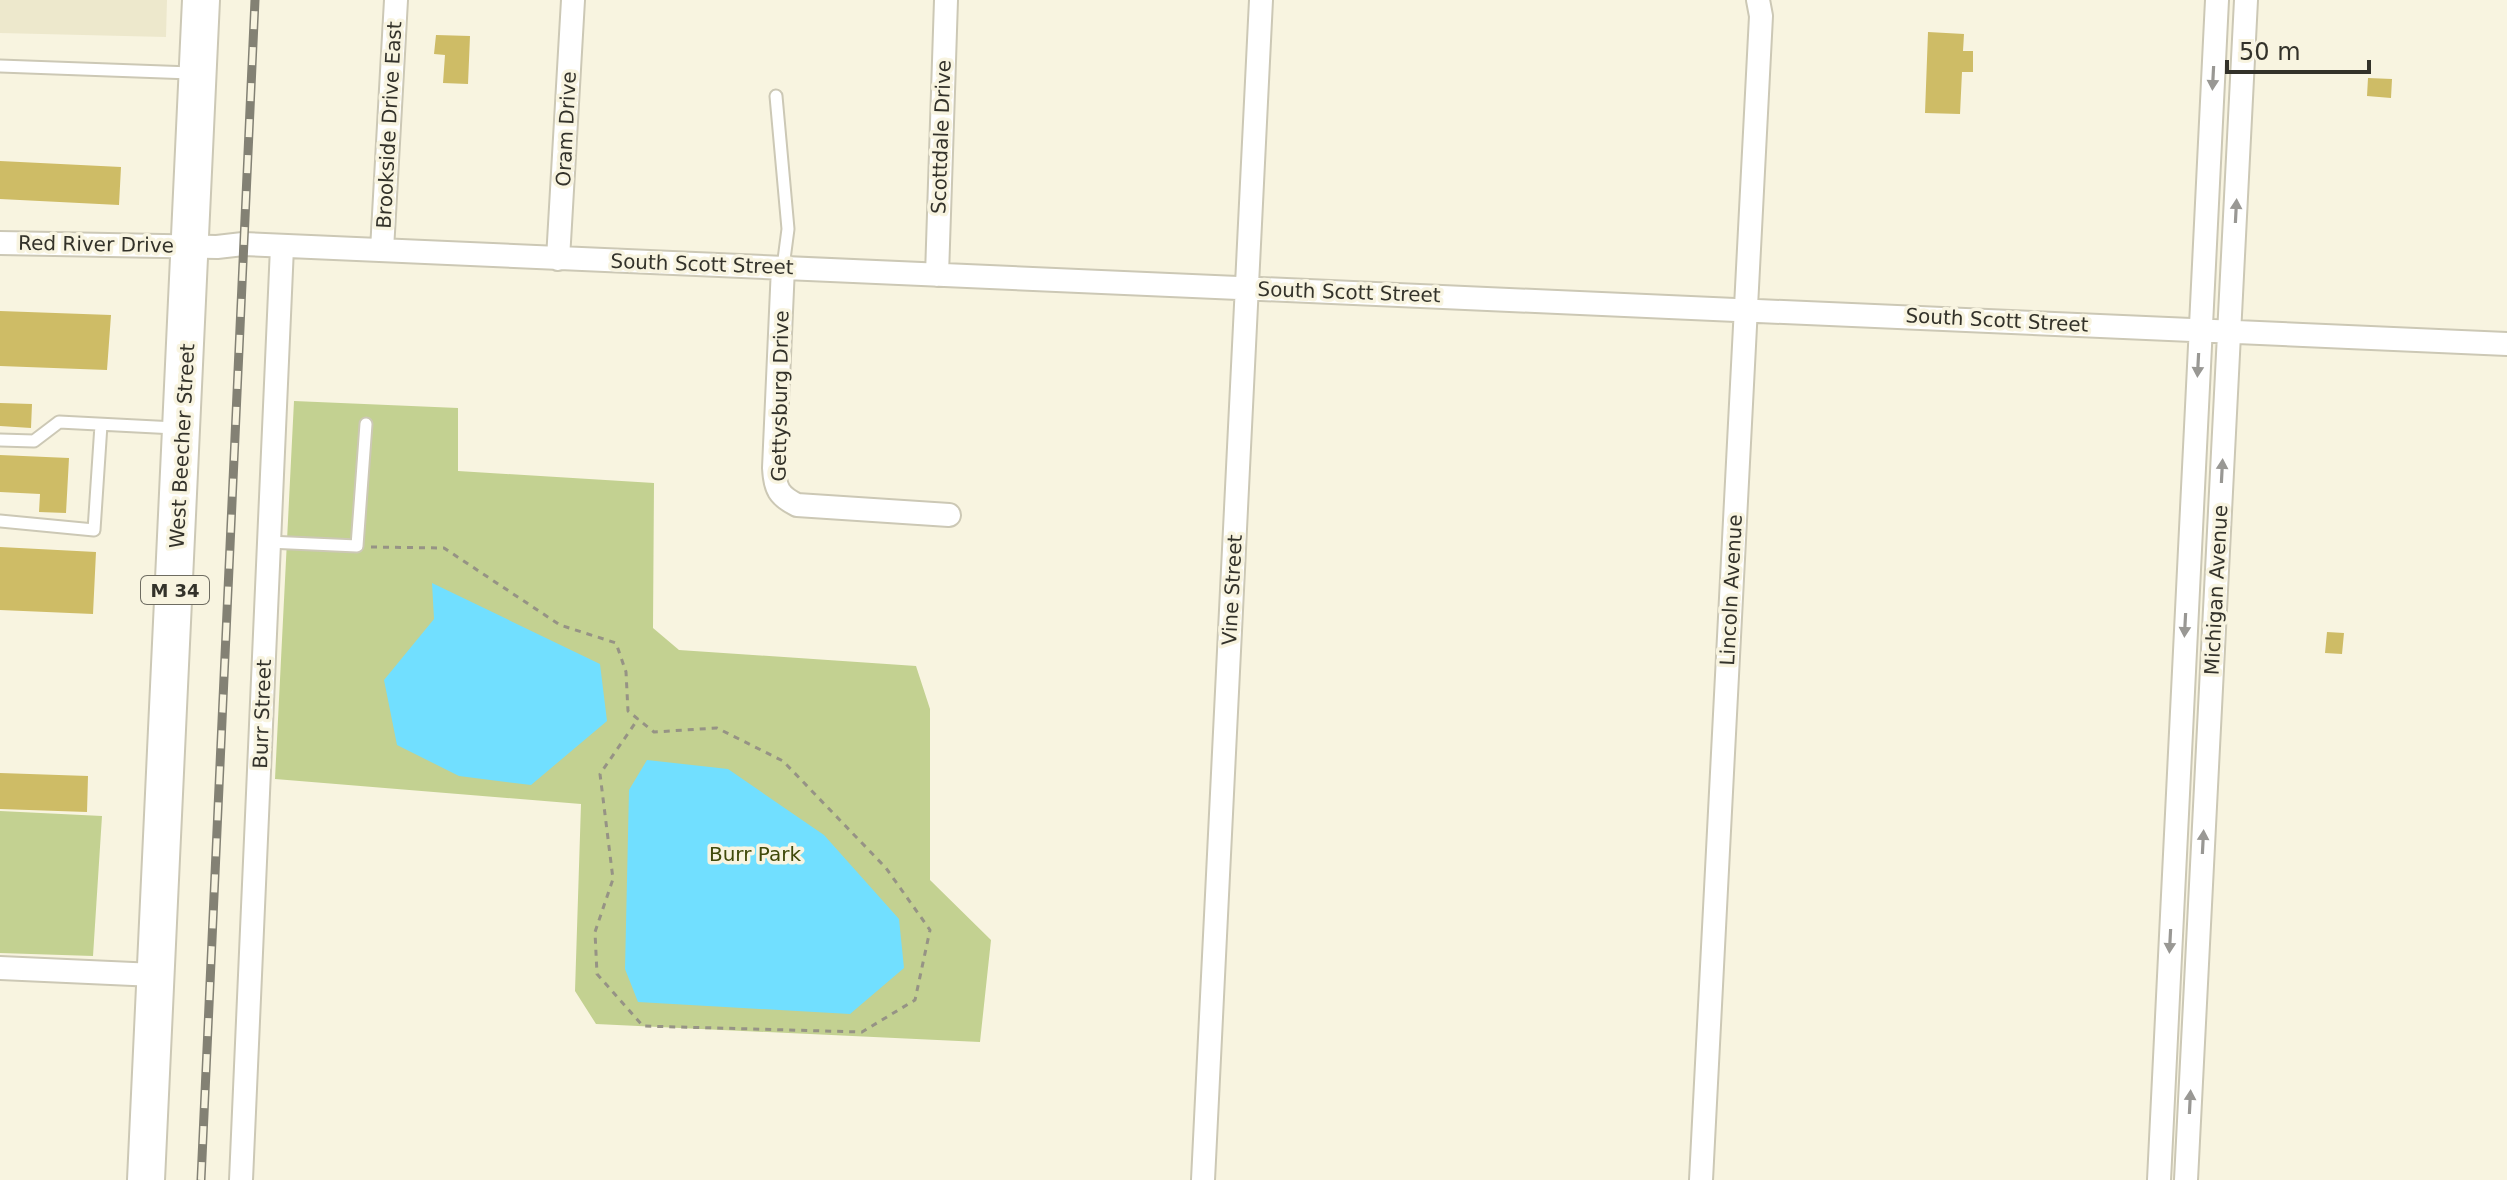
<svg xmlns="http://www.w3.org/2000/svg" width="2507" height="1180" font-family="'DejaVu Sans',sans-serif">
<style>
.built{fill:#ede8cc}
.green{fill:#c3d191}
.water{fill:#71dfff}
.building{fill:#cebc66}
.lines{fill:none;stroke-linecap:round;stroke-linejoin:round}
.service-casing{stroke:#ccc8b5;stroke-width:15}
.minor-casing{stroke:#ccc8b5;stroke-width:26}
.primary-casing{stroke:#ccc8b5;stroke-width:40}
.path{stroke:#969385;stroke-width:3;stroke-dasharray:6 6;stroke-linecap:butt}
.service{stroke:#fff;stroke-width:11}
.minor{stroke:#fff;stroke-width:22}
.primary{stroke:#fff;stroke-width:36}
.rail-casing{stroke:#838174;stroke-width:9}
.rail{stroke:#f8f4e0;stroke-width:6;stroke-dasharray:18;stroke-linecap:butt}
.oneway{fill:#999894}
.labels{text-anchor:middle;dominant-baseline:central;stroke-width:7;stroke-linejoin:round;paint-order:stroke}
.shield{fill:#f8f4e0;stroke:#6e6c61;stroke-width:2}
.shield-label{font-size:18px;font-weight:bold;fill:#33322a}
.street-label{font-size:20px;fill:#33322a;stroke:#f8f4e0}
.park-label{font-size:20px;fill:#404a0a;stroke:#f8f4e0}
</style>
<rect width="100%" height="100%" fill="#f8f4e0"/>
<path class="built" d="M0,0H167L166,37L0,33Z"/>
<path class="green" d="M294,401L458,408V471L654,483L653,628L679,650L916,666L930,709V880L991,940L980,1042L596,1024L575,991L581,804L275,779Z
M0,811L102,816L93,956L0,953Z"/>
<path class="water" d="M432,583L600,664L607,721L531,785L459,776L397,745L384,680L434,619Z
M647,760L728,769L824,835L899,919L904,968L850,1014L638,1002L625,969L629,790Z"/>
<path class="building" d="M1928,32L1964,34L1963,51H1973V72H1962L1960,114L1925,113Z
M436,35L470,36L468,84L443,83L445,55L434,54Z
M2368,78L2392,79L2391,98L2367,96Z
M0,161L121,167L119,205L0,199Z
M0,311L111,315L107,370L0,366Z
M0,403L32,404L31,428L0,426Z
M0,455L69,458L66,513L39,512L40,494L0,492Z
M0,547L96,552L93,614L0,610Z
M2327,632L2344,633L2342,654L2325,653Z
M0,773L88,776L87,812L0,809Z"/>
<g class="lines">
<defs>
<path id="service" d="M0,66L191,73
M776,96L788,229L783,267
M0,440L34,441L59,422L175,428
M0,521L94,530L101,425
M268,542L357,546L366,424"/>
<path id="minor" d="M0,243L217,247L243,244L2507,344
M382,250L396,0
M558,259L573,0
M783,267L774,468C775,489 779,496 797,505L949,515
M937,275L946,0
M0,968L155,975
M241,1180L282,247
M1203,1180L1261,0
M1701,1180L1761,16L1758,0
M2159,1180L2217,0
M2186,1180L2246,0"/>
<path id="primary" d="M146,1180L201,0"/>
</defs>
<use href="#service" class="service-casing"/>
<use href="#minor" class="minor-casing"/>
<use href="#primary" class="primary-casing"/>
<path class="path" d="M371,547L444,548L560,625L616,643L626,672L628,711L654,732L717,728L783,761L886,868L930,930L915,1000L862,1032L643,1026L597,974L595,932L613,879L600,774L638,719"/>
<use href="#service" class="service"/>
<use href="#minor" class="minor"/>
<use href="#primary" class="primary"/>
<defs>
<path id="rail" d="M201,1180L255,0"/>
</defs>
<use href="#rail" class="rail-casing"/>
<use href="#rail" class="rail"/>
</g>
<defs><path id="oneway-solid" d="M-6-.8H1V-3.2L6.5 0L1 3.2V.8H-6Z" transform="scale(2)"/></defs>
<g class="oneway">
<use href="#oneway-solid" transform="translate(2213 78) rotate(93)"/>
<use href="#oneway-solid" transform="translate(2236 211) rotate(-87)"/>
<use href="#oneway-solid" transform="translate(2198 365) rotate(93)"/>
<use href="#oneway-solid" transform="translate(2222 471) rotate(-87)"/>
<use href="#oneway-solid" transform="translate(2185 625) rotate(93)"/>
<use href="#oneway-solid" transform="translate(2203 842) rotate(-87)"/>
<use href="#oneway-solid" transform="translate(2170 941) rotate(93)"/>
<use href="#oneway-solid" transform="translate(2190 1102) rotate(-87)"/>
</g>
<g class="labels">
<rect class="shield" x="141" y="576" width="68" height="28" rx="6"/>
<g class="shield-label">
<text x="175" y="590">M 34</text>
</g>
<g class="street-label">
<text transform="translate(389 125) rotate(-87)">Brookside Drive East</text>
<text transform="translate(566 129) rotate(-87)">Oram Drive</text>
<text transform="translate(941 137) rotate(-88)">Scottdale Drive</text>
<text transform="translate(96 244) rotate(1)">Red River Drive</text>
<text transform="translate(702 264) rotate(2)">South Scott Street</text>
<text transform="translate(1349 292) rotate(2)">South Scott Street</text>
<text transform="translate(1997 320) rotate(3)">South Scott Street</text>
<text transform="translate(780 396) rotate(-89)">Gettysburg Drive</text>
<text transform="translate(182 446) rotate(-87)">West Beecher Street</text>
<text transform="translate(1232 590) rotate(-87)">Vine Street</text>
<text transform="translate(1731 590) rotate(-87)">Lincoln Avenue</text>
<text transform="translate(2216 590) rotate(-87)">Michigan Avenue</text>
<text transform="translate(262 714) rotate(-88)">Burr Street</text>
</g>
<g class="park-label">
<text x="755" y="854">Burr Park</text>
</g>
</g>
<path d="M2227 60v12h142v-12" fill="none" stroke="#33322a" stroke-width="4"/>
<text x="2239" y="60" font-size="24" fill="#33322a" stroke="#f8f4e0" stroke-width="6" paint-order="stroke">50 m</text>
</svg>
